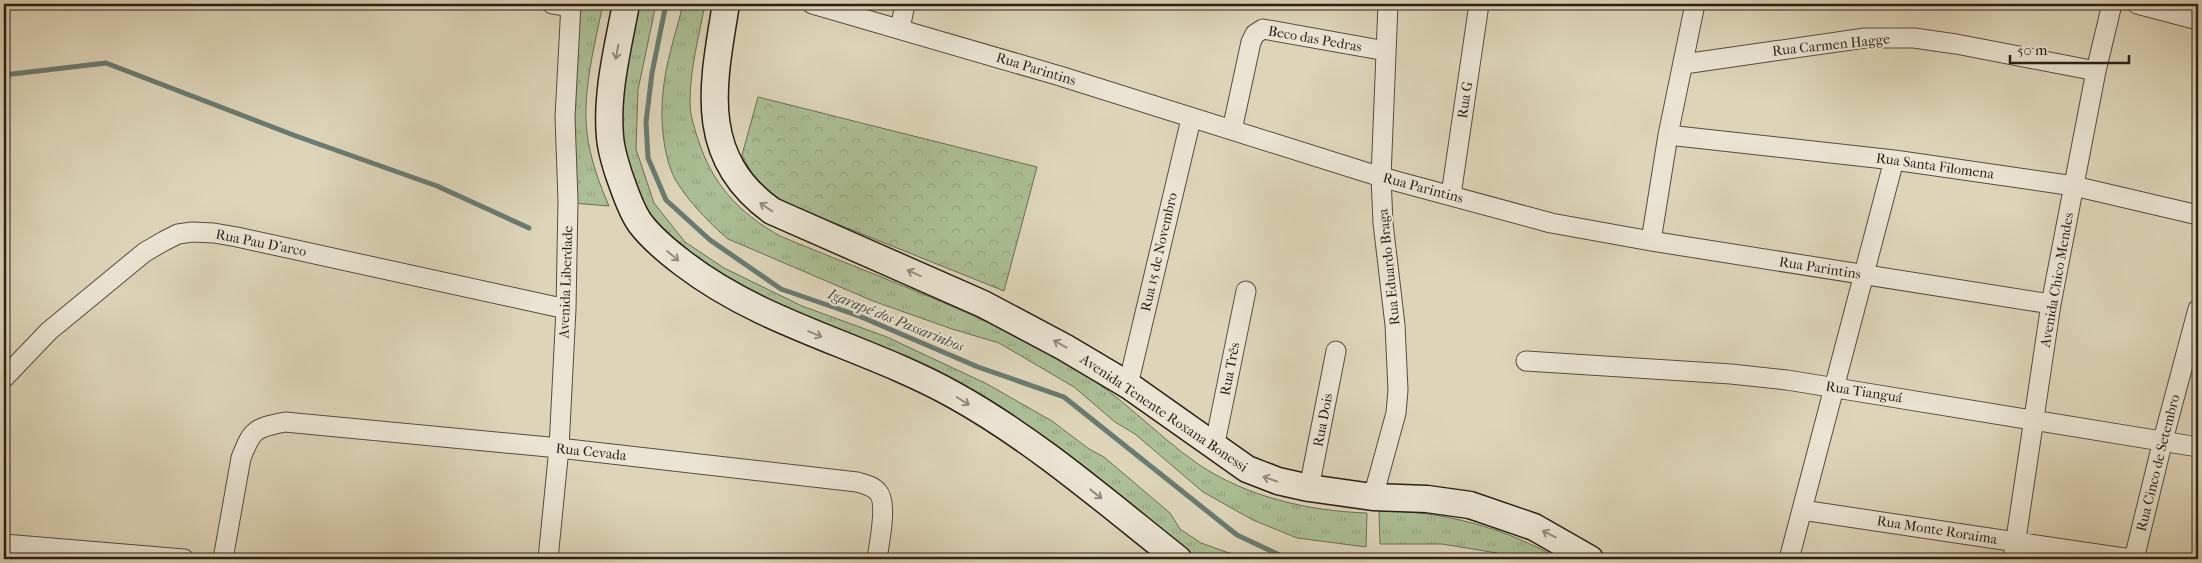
<svg xmlns="http://www.w3.org/2000/svg" width="2202" height="563" font-family="'IM FELL French Canon',serif">
<style>
.grass{fill:url(#grass-tufts);stroke:#6a6e56}
.forest{fill:url(#forest-crowns);stroke:#6a6e56}
.lines{fill:none;stroke-linecap:round;stroke-linejoin:round}
.stream{stroke:#697b72;stroke-width:5}
.street-casing{stroke:#564c40;stroke-width:21}
.secondary-casing{stroke:#291e17;stroke-width:29}
.street{stroke:#eae4d2;stroke-width:19}
.secondary{stroke:#eae4d2;stroke-width:26}
.oneway{stroke:#938b7e}
.labels{text-anchor:middle;dominant-baseline:central;stroke-width:4;stroke-linejoin:round;paint-order:stroke}
.street-label{font-size:14px;fill:#291e17;stroke:#eae4d2}
.water-label{font-size:15px;font-style:italic;fill:#494c45;stroke:#eae4d2}
</style>
<defs>
<pattern id="grass-tufts" width="24" height="20" patternUnits="userSpaceOnUse" patternTransform="scale(1.25)"><rect width="24" height="20" fill="#abbe95"/><path d="M3 7l-1-3M5 7V3M7 7l1-3M15 17l-1-3M17 17v-4M19 17l1-3" fill="none" stroke="#93a380"/></pattern>
<pattern id="forest-crowns" width="20" height="18" patternUnits="userSpaceOnUse" patternTransform="scale(1.25)"><rect width="20" height="18" fill="#abbe95"/><path d="M2 6a3 3 0 1 1 6 0M12 15a3 3 0 1 1 6 0" fill="none" stroke="#93a380"/></pattern>
</defs>
<rect width="100%" height="100%" fill="#ded5b9"/>
<filter id="stains"><feTurbulence type="fractalNoise" baseFrequency=".004" numOctaves="4"/><feColorMatrix values="0 0 0 0 .2 0 0 0 0 .09 0 0 0 0 .02 0 0 0 .5 -.17"/></filter>
<radialGradient id="worn" r=".72"><stop offset=".6" stop-color="#630" stop-opacity="0"/><stop offset="1" stop-color="#630" stop-opacity=".3"/></radialGradient>
<path class="grass" d="M573,4H603C595,43 582,93 587,133C590,158 599,183 609,206L572,203Z
M634,4H656L638,90L636,149L654,203L685,242L724,268L802,306L887,337L987,384L1052,421L1089,449L1104,457L1170,513L1180,529L1201,543L1246,559H1191L1035,440L732,290L645,220L617,136Z
M683,4H705C699,36 690,69 690,102C690,115 694,127 698,139C712,184 739,213 780,236C852,266 925,293 996,326C1022,338 1047,353 1072,367C1119,393 1155,434 1198,464C1247,497 1308,511 1367,513L1366,547L1297,538L1253,520L1203,492L1135,434L1115,422L1074,387L999,343L952,329L873,301L728,239C710,224 687,200 675,179C663,156 660,118 663,93C665,64 676,33 683,4Z
M1379,511C1440,510 1506,528 1559,559H1514L1497,553L1442,544H1380Z"/>
<path class="forest" d="M758,97L1037,167L1004,291L785,203L756,181L742,155Z"/>
<g class="lines">
<path class="stream" d="M666,4L652,73L646,122L648,158L666,200L710,240L781,289L859,316L978,367L1064,397L1237,535L1286,558L1293,559
M4,75L106,63L296,136L437,186L529,228
M1375,559L1389,556L1415,559"/>
<defs>
<path id="street" d="M552,4L570,7
M812,4L1060,76L1381,177L1551,223L1651,241L2051,304
M2137,4L2198,20
M900,29L905,4
M1684,64L1865,38H1914L1956,44L2096,71
M1232,130L1251,42L1255,34L1263,29L1386,51
M1668,135L1894,160L2074,186L2198,215
M1451,195L1479,4
M1651,241L1668,135L1695,4
M1526,361L1731,374L1787,380L2198,447
M4,378L49,331L145,252L164,241L178,234L192,232L214,233L237,237L566,309
M1128,385L1191,119
M1214,448L1246,291
M1309,488L1336,351
M1373,497L1396,413L1398,390L1395,325L1383,223L1381,177L1388,4
M1802,510L2131,559
M4,544L184,559
M223,559L241,458C252,430 254,428 285,422L559,448L857,482C864,484 873,486 878,492C888,503 879,544 877,559
M548,559L559,448L566,309L568,201L565,117L571,4
M1789,559L1894,160
M2013,559L2051,304L2096,71L2112,4
M2134,559L2163,440L2198,309"/>
<path id="secondary" d="M626,4C618,47 606,93 610,137C611,151 615,162 619,175C625,191 630,209 640,223C652,239 668,252 684,264C765,326 866,346 954,395C1035,440 1106,502 1178,559
M726,4C713,84 696,156 772,211L983,304L1064,347L1128,385L1247,469L1278,481L1309,488L1373,497L1427,499L1470,505L1534,527L1590,559"/>
</defs>
<use href="#street" class="street-casing"/>
<use href="#secondary" class="secondary-casing"/>
<use href="#street" class="street"/>
<use href="#secondary" class="secondary"/>
</g>
<defs><path id="oneway-shaft" d="M-6 0H5M1.5-3L5.5 0L1.5 3" fill="none" stroke-width="1.6" stroke-linecap="round" stroke-linejoin="round" transform="scale(1.25)"/></defs>
<g class="oneway">
<use href="#oneway-shaft" transform="translate(617 52) rotate(101)"/>
<use href="#oneway-shaft" transform="translate(766 207) rotate(-145)"/>
<use href="#oneway-shaft" transform="translate(673 256) rotate(40)"/>
<use href="#oneway-shaft" transform="translate(914 273) rotate(-156)"/>
<use href="#oneway-shaft" transform="translate(815 334) rotate(23)"/>
<use href="#oneway-shaft" transform="translate(1060 344) rotate(-151)"/>
<use href="#oneway-shaft" transform="translate(963 401) rotate(32)"/>
<use href="#oneway-shaft" transform="translate(1270 479) rotate(-161)"/>
<use href="#oneway-shaft" transform="translate(1096 494) rotate(38)"/>
<use href="#oneway-shaft" transform="translate(1549 534) rotate(-153)"/>
</g>
<g class="labels">
<g class="street-label">
<text transform="translate(1315 39) rotate(10)">Beco das Pedras</text>
<text transform="translate(1831 45) rotate(-6)">Rua Carmen Hagge</text>
<text transform="translate(1036 69) rotate(17)">Rua Parintins</text>
<text transform="translate(1465 100) rotate(-82)">Rua G</text>
<text transform="translate(1935 166) rotate(8)">Rua Santa Filomena</text>
<text transform="translate(1423 188) rotate(15)">Rua Parintins</text>
<text transform="translate(261 243) rotate(11)">Rua Pau D'arco</text>
<text transform="translate(1159 252) rotate(-77)">Rua 15 de Novembro</text>
<text transform="translate(1389 267) rotate(-96)">Rua Eduardo Braga</text>
<text transform="translate(1820 268) rotate(9)">Rua Parintins</text>
<text transform="translate(2057 280) rotate(-80)">Avenida Chico Mendes</text>
<text transform="translate(566 282) rotate(-88)">Avenida Liberdade</text>
<text transform="translate(1230 369) rotate(-79)">Rua Três</text>
<text transform="translate(1864 392) rotate(9)">Rua Tianguá</text>
<text transform="translate(1164 413) rotate(34)">Avenida Tenente Roxana Bonessi</text>
<text transform="translate(1323 420) rotate(-79)">Rua Dois</text>
<text transform="translate(591 452) rotate(6)">Rua Cevada</text>
<text transform="translate(2158 463) rotate(-76)">Rua Cinco de Setembro</text>
<text transform="translate(1937 530) rotate(9)">Rua Monte Roraima</text>
</g>
<g class="water-label">
<text transform="translate(896 320) rotate(22)">Igarapé dos Passarinhos</text>
</g>
</g>
<rect width="2202" height="563" fill="none" stroke="#ded5b9" stroke-width="20"/>
<rect x="5" y="5" width="2192" height="553" fill="none" stroke="#291e17" stroke-width="2.5"/>
<rect x="10" y="10" width="2182" height="543" fill="none" stroke="#291e17"/>
<path d="M2010 55v8h119v-8" fill="none" stroke="#291e17" stroke-width="2.5"/>
<text x="2017" y="55" font-size="15" fill="#291e17" stroke="#eae4d2" stroke-width="4" paint-order="stroke">50 m</text>
<rect width="100%" height="100%" filter="url(#stains)"/>
<rect width="100%" height="100%" fill="url(#worn)"/>
</svg>
